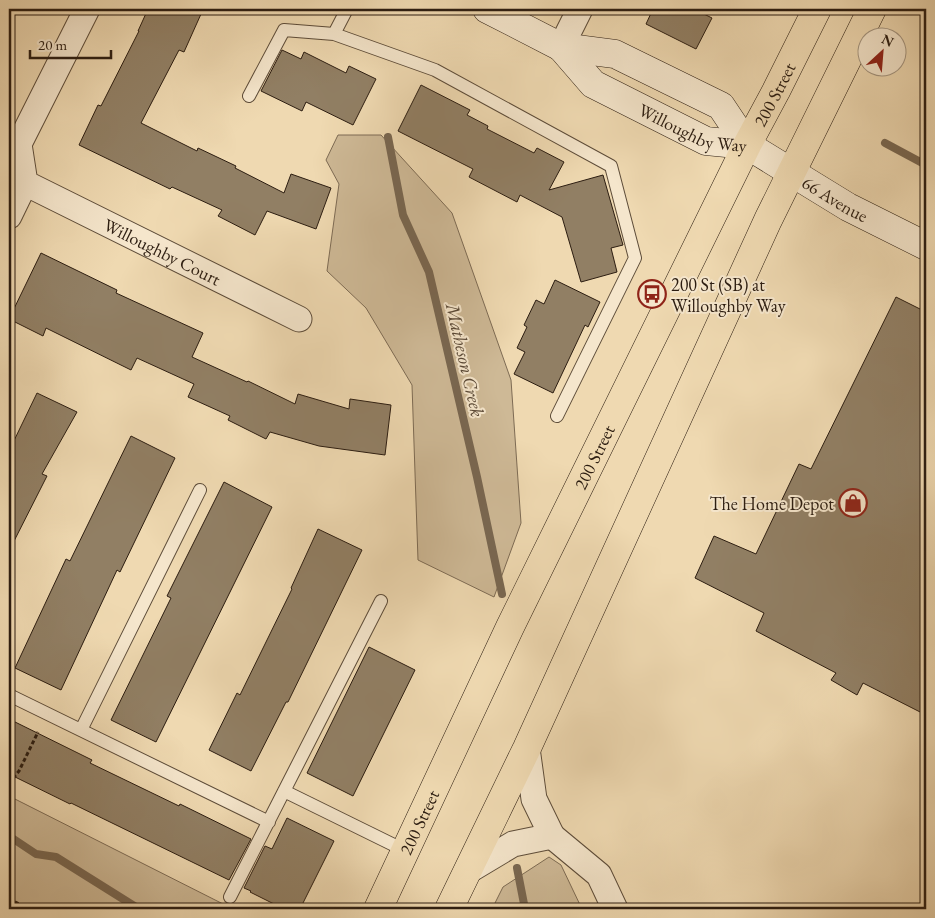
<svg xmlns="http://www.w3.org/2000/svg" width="935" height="918" font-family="'EB Garamond',serif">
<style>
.green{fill:#ceb996;stroke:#7d6b54}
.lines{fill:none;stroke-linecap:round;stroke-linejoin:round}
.stream{stroke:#796751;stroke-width:8}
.building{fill:#917f64;stroke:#2c1d11}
.lane-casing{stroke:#5d4c39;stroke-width:14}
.street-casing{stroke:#5d4c39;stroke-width:27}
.secondary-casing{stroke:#2c1d11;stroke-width:29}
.primary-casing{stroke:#2c1d11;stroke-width:29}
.path{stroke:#2c1d11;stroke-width:3;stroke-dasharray:4 2.5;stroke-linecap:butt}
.lane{stroke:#f5e6cc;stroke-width:12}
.street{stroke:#f5e6cc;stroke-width:25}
.secondary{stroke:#f5e6cc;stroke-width:28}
.primary{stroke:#efd9b1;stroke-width:28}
.labels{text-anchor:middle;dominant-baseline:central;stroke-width:4;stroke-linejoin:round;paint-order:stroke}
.street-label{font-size:18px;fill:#2c1d11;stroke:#f5e6cc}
.poi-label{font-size:18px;fill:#2c1d11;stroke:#f5e6cc;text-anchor:start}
.water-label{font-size:19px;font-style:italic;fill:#594836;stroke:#f5e6cc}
</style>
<rect width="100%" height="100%" fill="#efd9b1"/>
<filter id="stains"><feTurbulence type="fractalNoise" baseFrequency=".004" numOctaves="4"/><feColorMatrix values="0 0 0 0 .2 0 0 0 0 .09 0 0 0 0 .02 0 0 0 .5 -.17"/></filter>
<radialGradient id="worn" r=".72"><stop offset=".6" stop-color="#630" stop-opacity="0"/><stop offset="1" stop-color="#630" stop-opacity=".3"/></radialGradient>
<path class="green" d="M338,135H381L452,213L511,380L521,523L494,597L418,560L412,385L366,308L327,271L339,184L326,160Z
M9,796L233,909H9Z
M549,857L561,865L582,909H492L503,887Z"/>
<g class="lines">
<path class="stream" d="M388,137L403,215L429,272L477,477L502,594
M885,143L926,165
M9,836L36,854L56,857L139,909
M517,868L525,909"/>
</g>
<path class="building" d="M148,9H189L201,14L184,52L179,50L141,123L197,151L198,148L236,166L235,168L284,193L291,174L331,188L316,229L267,211L255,235L218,216L222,210L172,187L170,189L79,145L98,105L101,106L139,31H138Z
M653,9H694L712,18L696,49L646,24Z
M282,50L301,59L304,52L346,73L349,66L376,79L353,125L306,102L302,111L261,91Z
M421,85L470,110L467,115L488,126L487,129L534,153L537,148L564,162L549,190L603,175L623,245L611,248L617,272L581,282L562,217L520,195L517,202L469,177L473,169L398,131Z
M41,253L117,290L116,293L203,333L192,357L247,382L248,381L295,404L298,394L349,409L350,399L391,405L385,455L319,446L270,432L266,439L228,420L230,416L188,397L194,384L137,358L131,370L46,328L43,336L9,319Z
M555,280L600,302L588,327L585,325L553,393L514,374L525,352L517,348L527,327L524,325L536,300L544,304Z
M896,297L926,312V715L863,683L857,695L831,680L836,673L756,631L764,613L695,578L714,536L756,554L799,464L811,469Z
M37,393L77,412L42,474L47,476L9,551V451Z
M131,436L175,458L120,572L117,570L61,690L15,668L66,559L70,561Z
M224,482L272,507L156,742L111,720L171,598L167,596Z
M318,529L362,550L288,702H286L251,771L209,750L237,693L240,695L292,589L291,588Z
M369,647L415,670L353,796L307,773Z
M9,719L92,760L90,763L179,806L180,804L251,839L229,880L71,803L70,804L9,774Z
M287,818L334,841L300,909H284L250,892L251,891L244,888L265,846L272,849Z"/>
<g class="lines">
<defs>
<path id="lane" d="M334,34L347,9
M249,96L284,30L334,34L435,70L611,166L635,258L557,416
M9,695L269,822
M81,730L200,490
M284,791L406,851
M230,897L381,601"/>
<g id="street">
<path id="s1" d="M87,9L19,144L25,183L299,319"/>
<path d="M561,47L580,9"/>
<path d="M9,216L25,183"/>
<path d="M552,836L599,875L615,909"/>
<path d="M468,871L513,844L552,836L534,799L527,748"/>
</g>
<g id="secondary">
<path d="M487,9L561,47L615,54L721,106L747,145"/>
<path id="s2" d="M561,47L593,84L706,141L747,145L848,207L926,246"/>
</g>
<g id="primary">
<path id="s3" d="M378,909L510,627L747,145L776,91L817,9"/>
<path d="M449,909L527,748L768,220L872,9"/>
</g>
</defs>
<use href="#lane" class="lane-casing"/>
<use href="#street" class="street-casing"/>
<use href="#secondary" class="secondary-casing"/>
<use href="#primary" class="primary-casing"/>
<path class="path" d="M9,783L19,771L38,732
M9,899L30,909"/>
<use href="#lane" class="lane"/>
<use href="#street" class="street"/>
<use href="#secondary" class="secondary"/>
<use href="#primary" class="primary"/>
</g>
<defs>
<symbol id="bus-ring" viewBox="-11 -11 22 22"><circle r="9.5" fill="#f5e6cc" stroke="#8f2418" stroke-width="1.5"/><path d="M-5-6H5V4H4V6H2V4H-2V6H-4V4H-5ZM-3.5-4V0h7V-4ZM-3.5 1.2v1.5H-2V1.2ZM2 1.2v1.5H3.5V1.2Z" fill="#8f2418"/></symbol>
<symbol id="shop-ring" viewBox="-11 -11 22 22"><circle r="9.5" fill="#f5e6cc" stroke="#8f2418" stroke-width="1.5"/><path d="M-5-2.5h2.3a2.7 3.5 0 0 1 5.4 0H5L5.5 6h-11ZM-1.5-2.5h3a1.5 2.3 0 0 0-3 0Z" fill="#8f2418"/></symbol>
</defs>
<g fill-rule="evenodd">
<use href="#bus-ring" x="636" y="278" width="32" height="32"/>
<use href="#shop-ring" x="837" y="487" width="32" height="32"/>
</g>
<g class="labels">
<g class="street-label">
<text stroke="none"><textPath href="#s3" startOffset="906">200 Street</textPath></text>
<text stroke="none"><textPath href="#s2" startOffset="159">Willoughby Way</textPath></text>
<text stroke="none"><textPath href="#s2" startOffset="320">66 Avenue</textPath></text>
<text stroke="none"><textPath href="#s1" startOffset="344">Willoughby Court</textPath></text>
<text stroke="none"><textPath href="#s3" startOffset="501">200 Street</textPath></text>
<text stroke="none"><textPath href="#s3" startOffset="96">200 Street</textPath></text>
</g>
<g class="poi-label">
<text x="671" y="284">200 St (SB) at<tspan x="671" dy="21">Willoughby Way</tspan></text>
<text x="834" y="503" text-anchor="end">The Home Depot</text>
</g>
<g class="water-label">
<text transform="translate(465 360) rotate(77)">Matheson Creek</text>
</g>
</g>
<rect width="935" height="918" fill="none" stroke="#efd9b1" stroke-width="30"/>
<rect x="10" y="10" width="915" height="898" fill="none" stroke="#2c1d11" stroke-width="2.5"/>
<rect x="15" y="15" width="905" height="888" fill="none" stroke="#2c1d11"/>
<g transform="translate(882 52) rotate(26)"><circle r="24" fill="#f5e6cc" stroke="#a59681"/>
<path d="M0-4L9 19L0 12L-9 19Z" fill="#8f2418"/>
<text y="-8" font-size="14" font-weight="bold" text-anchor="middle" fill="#2c1d11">N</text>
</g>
<path d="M30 50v8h81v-8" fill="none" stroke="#2c1d11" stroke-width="2.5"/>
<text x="38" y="50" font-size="15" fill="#2c1d11" stroke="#f5e6cc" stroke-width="4" paint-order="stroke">20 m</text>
<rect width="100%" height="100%" filter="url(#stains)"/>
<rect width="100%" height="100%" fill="url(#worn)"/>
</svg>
